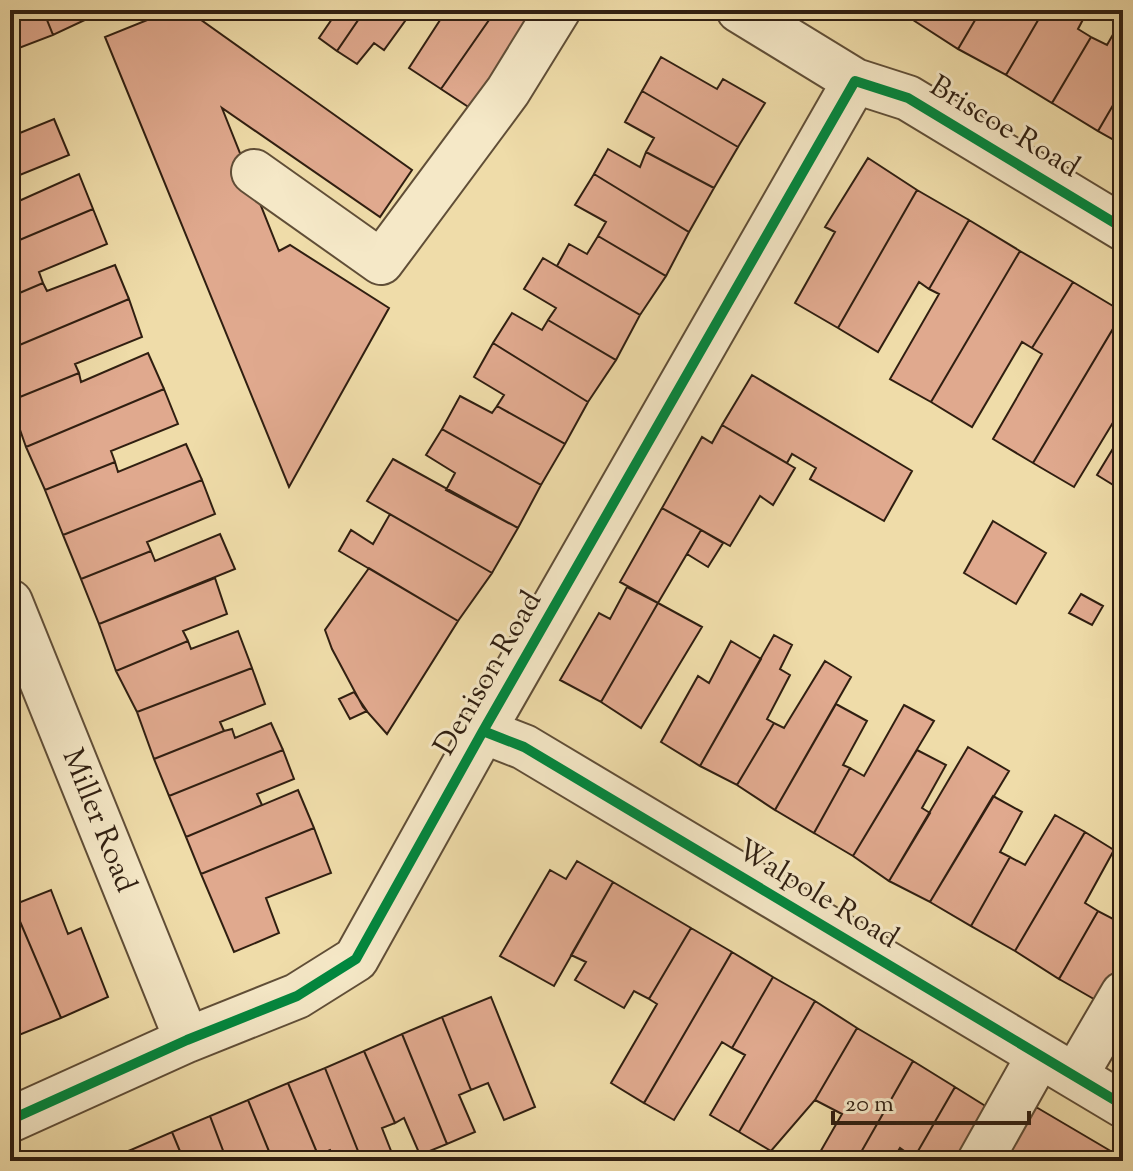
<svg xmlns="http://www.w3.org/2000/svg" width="1133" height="1171" font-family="'Sorts Mill Goudy',serif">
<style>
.building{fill:#e0a98e;stroke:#301f11;stroke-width:2}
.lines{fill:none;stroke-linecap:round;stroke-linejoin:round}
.minor-casing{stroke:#604e37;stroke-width:48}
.minor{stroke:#f5e8c7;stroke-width:44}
.cycleway-casing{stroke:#f5e8c7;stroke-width:15}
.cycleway{stroke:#00873e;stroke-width:10}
.labels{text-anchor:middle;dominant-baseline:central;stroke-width:6;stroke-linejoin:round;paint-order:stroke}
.street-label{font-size:30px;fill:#301f11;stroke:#f5e8c7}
</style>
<rect width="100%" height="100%" fill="#efdca9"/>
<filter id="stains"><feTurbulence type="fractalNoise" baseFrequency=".0025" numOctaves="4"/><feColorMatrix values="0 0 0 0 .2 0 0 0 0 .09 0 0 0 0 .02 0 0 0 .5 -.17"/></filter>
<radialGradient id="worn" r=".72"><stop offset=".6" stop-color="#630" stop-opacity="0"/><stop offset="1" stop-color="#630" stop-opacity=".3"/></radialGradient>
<path class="building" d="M10,10H43L53,35L19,48L10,24Z
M43,10H83L87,19L53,35Z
M172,10H187L412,170L380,217L222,108L279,251L290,245L389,308L289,487L105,37Z
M326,10H365L337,51L319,38L334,16Z
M365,10H413L384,50L374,43L357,64L337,51Z
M432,10H496L441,89L409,68L442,17Z
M496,10H572L470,108L441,89Z
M895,10H919L913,20Z
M919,10H981L958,49L913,20Z
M981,10H1044L1006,75L958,49Z
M1044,10H1088L1078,29L1091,37L1052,103L1006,75Z
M1123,17V88L1098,131L1052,103L1091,37L1107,45Z
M661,57L717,89L723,79L765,103L738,147L642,91Z
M1123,88V145L1098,131Z
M642,91L738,147L714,188L646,152L654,138L625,122Z
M54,119L69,155L10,179V137Z
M608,149L640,167L646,152L714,188L689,232L594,174Z
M868,158L917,190L838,328L795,303L835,232L825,227Z
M79,174L93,209L10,244V205Z
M594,174L689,232L666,276L598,236L606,222L575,205Z
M917,190L969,220L929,289L919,282L878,352L838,328Z
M93,209L107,244L39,272L43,283L10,297V244Z
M969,220L1020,251L931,402L890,379L939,294L929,289Z
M598,236L666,276L640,315L557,266L569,244L587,254Z
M1020,251L1073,282L1032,348L1022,342L972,427L931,402Z
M543,258L640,315L616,360L548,320L556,308L524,289Z
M115,265L129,299L10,349V297L43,283L47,291Z
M1073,282L1123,312L1033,463L993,439L1042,354L1032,348Z
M129,299L142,337L75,364L79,373L10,401V349Z
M1123,312V406L1074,487L1033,463Z
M512,313L542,330L548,320L616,360L588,402L493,343Z
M493,343L588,402L565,444L497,406L504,395L474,377Z
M148,353L164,389L26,447L10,401L79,373L81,382Z
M752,375L912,471L884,521L810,479L816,468L792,454L787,463L722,425Z
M164,389L178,424L111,451L115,462L45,490L26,447Z
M460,396L492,413L497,406L565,444L541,485L442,429Z
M722,425L795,468L773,505L760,496L730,546L662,508L702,437L712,443Z
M442,429L541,485L518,528L446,490L455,473L426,455Z
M1123,432V491L1097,475Z
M186,444L202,480L63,535L45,490L115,462L118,472Z
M393,459L518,528L492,573L367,501Z
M202,480L215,514L147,542L151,551L81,579L63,535Z
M662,508L701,530L658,603L620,582Z
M390,514L492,573L458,621L339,551L351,530L373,544Z
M993,521L1046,553L1016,604L964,573Z
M701,530L723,543L708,567L687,554Z
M220,534L235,569L99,624L81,579L151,551L155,561Z
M369,568L458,621L387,734L363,707L332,649L325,630Z
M215,578L227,614L183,631L188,641L116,671L99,624Z
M627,587L658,603L601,702L560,680L599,613L610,619Z
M1081,594L1103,606L1092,625L1069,613Z
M658,603L702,627L641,728L601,702Z
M238,631L252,668L137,712L116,671L188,641L191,649Z
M774,635L792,645L780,669L790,675L767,719L774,723L737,785L700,766Z
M731,641L761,659L700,766L661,742L698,676L709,683Z
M825,661L851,677L775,810L737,785L774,723L784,728Z
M252,668L265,704L220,722L224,731L154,759L137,712Z
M354,692L367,711L350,719L339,699Z
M836,704L867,721L843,765L850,768L814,833L775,810Z
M904,705L934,721L853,856L814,833L850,768L864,776Z
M271,723L283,750L169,796L154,759L224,731L232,729L235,738Z
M968,747L1009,771L930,902L889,881Z
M283,750L294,779L257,794L262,805L186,837L169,796Z
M917,750L946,765L922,808L930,813L889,881L853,856Z
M298,790L314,828L201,874L186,837Z
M993,796L1022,812L1000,852L1010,857L971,926L930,902Z
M1055,815L1085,832L1015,951L971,926L1010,857L1025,865Z
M314,828L331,873L266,898L279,933L234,952L201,874Z
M1085,832L1114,850L1085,903L1098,911L1059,979L1015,951Z
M577,861L613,882L554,986L500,956L550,870L566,879Z
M613,882L691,928L649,999L634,991L624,1008L575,980L586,962L571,955Z
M51,890L68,934L81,928L108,997L61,1018L13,905Z
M1123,902V977L1106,1006L1059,979L1098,911L1113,919Z
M13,905L61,1018L19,1035L10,1013V906Z
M691,928L732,952L644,1103L611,1083L657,1004L649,999Z
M732,952L773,977L732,1048L722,1042L674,1120L644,1103Z
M773,977L815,1001L739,1132L710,1115L745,1055L732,1048Z
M491,997L535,1107L504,1120L488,1083L471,1090L442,1017Z
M815,1001L857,1028L815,1100L771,1151L739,1132Z
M10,1013L19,1035L10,1039Z
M442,1017L471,1090L459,1095L475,1132L447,1144L402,1034Z
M857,1028L913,1061L856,1161H815L842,1114L815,1100Z
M402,1034L447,1144L420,1155L404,1118L395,1123L364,1051Z
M364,1051L395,1123L382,1128L395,1161H362L325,1068Z
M913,1061L955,1087L914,1158L900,1148L892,1161H856Z
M325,1068L362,1161H334L330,1150L318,1155L288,1083Z
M288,1083L318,1155L308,1161H273L248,1100Z
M955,1087L995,1112L965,1161H920L914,1158Z
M248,1100L273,1161H227L210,1116Z
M1036,1107L1109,1150L1103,1161H965L995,1112L1024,1127Z
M210,1116L227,1161H184L172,1132Z
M172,1132L184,1161H138L133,1149Z
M133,1149L138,1161H103Z
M1109,1150L1123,1158V1161H1103Z"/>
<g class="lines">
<defs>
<path id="minor" d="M739,10L855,81L908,98L1123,228
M254,172L381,262L508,91L558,10
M10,602L187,1040
M483,731L524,747L1123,1105
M1075,1076L1123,994
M10,1120L187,1040L297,996L356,959L483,731L855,81
M980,1161L1039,1056"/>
</defs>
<use href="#minor" class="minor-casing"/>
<use href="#minor" class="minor"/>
<defs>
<path id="cycleway" d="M483,731L524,747L1123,1105
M10,1120L187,1040L297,996L356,959L483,731L855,81L908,98L1123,228"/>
</defs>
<use href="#cycleway" class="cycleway-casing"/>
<use href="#cycleway" class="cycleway"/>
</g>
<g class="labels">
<g class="street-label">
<text transform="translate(1004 128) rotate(31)">Briscoe Road</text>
<text transform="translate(489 674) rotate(-60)">Denison Road</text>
<text transform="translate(98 821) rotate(68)">Miller Road</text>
<text transform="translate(817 895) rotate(31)">Walpole Road</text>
</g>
</g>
<rect width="1133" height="1171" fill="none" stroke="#efdca9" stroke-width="40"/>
<rect x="12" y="12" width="1109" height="1147" fill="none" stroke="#301f11" stroke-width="4"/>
<rect x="20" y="20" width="1093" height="1131" fill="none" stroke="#301f11" stroke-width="2"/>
<path d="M833 1111v12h196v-12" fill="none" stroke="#301f11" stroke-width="4"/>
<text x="845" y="1111" font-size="24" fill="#301f11" stroke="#f5e8c7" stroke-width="6" paint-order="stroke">20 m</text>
<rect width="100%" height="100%" filter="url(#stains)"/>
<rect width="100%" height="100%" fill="url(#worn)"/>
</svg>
